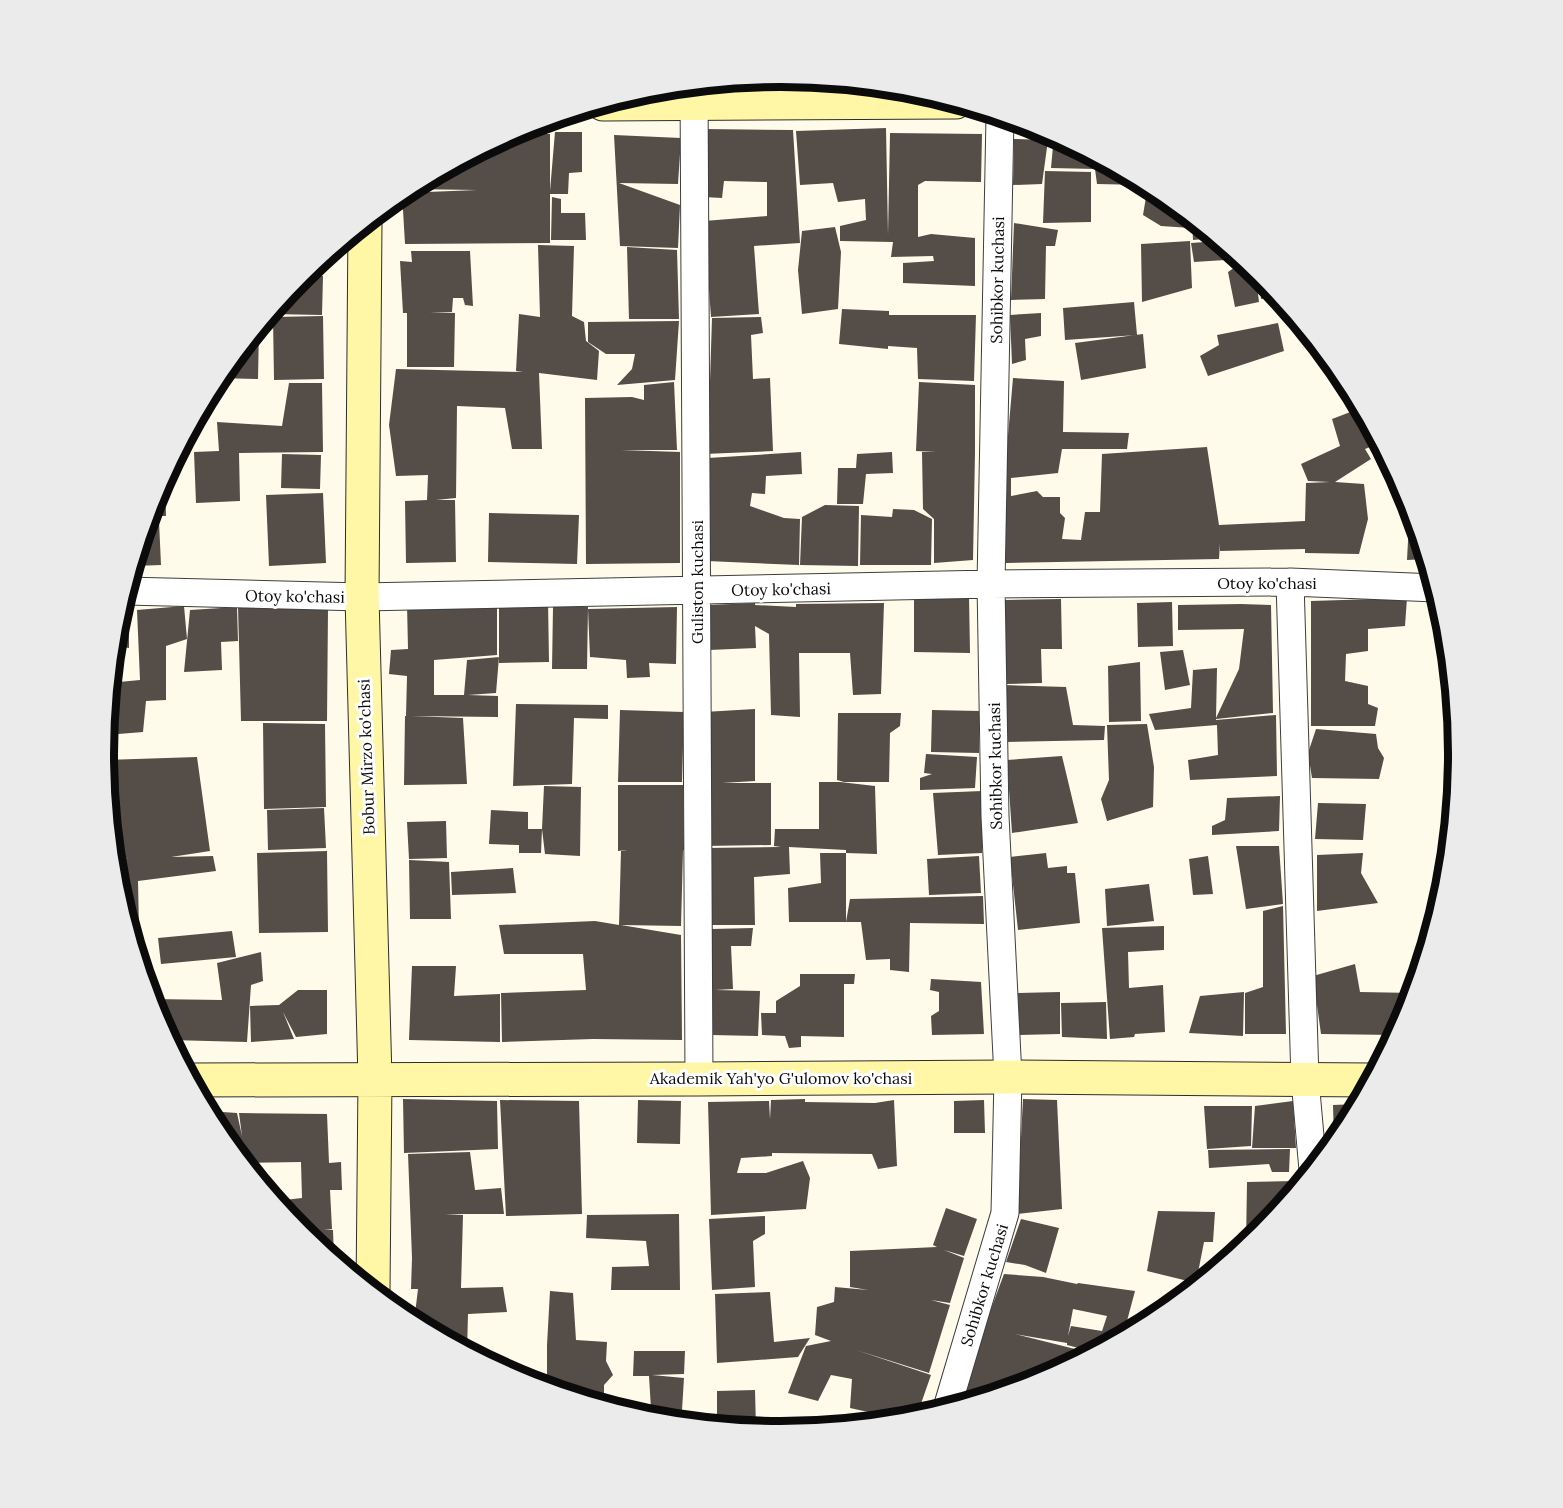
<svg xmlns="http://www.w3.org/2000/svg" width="1563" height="1508" font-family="Lora,serif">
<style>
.building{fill:#554d47;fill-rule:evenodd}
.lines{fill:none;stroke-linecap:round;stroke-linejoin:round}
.street-casing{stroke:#3e3e3e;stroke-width:29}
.secondary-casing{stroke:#2d2d2d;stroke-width:35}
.street{stroke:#fff;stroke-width:27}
.secondary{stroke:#fff7a5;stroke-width:33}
.labels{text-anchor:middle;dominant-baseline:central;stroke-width:6;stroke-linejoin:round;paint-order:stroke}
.street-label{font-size:16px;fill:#0b0b0b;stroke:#fff}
.rim{fill:none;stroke:#0b0b0b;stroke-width:8}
</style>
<rect width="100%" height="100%" fill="#fffbea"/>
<path class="building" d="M886,128L888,235L890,133L982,134L981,182L925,181L918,185V237L931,234L975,238V286L903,283V263L934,261L933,256L891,257L893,242L840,241V226L866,220L865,199L838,202L833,183L800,185L796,131Z
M704,129L793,130L800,243L754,246L759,314L711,317L704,221L767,216V182L724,181L722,198L704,197Z
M555,132H582V172L569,173L568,194H550V243L405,244L402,193L477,190L408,189L510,134H550V191Z
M614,135L681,138L678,184L619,183L680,205L678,248L620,246Z
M1054,135L1142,182V185L1097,184L1095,169L1051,168Z
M1014,139L1048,140L1042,184L1013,185Z
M1045,171L1091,172V222L1043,223Z
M1148,185L1158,191L1191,218V228L1161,226L1143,215Z
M552,197L561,199V213H585L586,240H551Z
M1192,219L1215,238L1193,240Z
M1014,223L1058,230L1055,246H1046L1045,299L1011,300Z
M835,227L841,252L838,309L802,314L798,270L802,231Z
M1190,241L1192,288L1142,302L1141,244Z
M1219,241L1241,259L1194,262L1191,243Z
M538,245L574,246L572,316L584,322L586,341L599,351L597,380L539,373L542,449H512L505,408L457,406L456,498L436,500H455L456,562L406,563L405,501L427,500L428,475L396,476L389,425L396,369L523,372L516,371L519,314L540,317Z
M627,247L677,250L679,319H629Z
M411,251H470L473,306L465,305L463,298H453L452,312H430L455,313L454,367H407V313H403L400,261L412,262Z
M1244,261L1255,270L1259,302L1235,307L1228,272Z
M1259,274L1261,275L1278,296L1261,299Z
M323,276L322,315L270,314L300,277Z
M1134,302L1137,335L1065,340L1063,308Z
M842,309L889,311V315H976L974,381L918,379L917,348L888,346V349L839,344Z
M1041,313V336L1025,339L1026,360L1012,364L1010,315Z
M323,316L324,379L274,380L273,317Z
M761,317L763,333L751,335L753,379L770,378L773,451L704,454L701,382L710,381L712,318Z
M679,321L675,380L617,385L632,369L635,354H606L588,342V322Z
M1278,323L1284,351L1208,376L1200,356L1219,345L1217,335Z
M259,328L258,379L218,378V377Z
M1143,334L1146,368L1081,380L1075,343Z
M1013,378L1064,381L1063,432L1129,433L1127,449H1062L1058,473L1011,478V496L1037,491L1043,497H1060V513L1065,518L1062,539L1081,540L1085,512H1100L1102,454L1207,447L1219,525L1305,521L1306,483L1330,482L1308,481L1301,464L1340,446L1332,419L1361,408L1380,443L1365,449L1371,459L1335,482L1364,484L1368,519L1359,554L1305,553V549L1220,551V543L1219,559L1006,563L1002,505Z
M674,382L677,450H621L680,452V563L586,564L585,398L632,397L644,400V385Z
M919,382L975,385V453L973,560L934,563V519L923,509L922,452H936L916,451Z
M289,383H322L323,452L239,453L240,501L196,503L194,452L219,451L217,422L282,426Z
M801,452L802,474L766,476L765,494L752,493L750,506L784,518L800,519L799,565L707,561L708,458Z
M892,452L893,473L866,474L863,504H837L838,468H856L857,454Z
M282,454L321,455L320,489L281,488Z
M165,476L166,516H149L156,494Z
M323,493L326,563L269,566L266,495Z
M1410,503L1426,556L1427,559L1407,560Z
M825,505L859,506L858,566L800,565L802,517Z
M893,509L914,510L932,519L931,565H860L861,515L892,517Z
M489,513L579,515L577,564L488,562Z
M148,521H159L161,565L134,566Z
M969,596L970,653L914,652V599Z
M1407,598L1405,626L1368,629V651L1346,654L1345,681L1368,686V704L1378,708L1375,726H1311V601Z
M1061,599L1062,649H1041L1042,683L1006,684L1004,600Z
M548,600L549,662L499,663V601Z
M497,602V655L434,660V695H464L467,660L499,657L496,693L468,695L498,696V717L411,716L463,718L467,784L404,785L405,716H406L407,676L389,674L391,650L408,649L407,604Z
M1172,602L1173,646L1138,647L1137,603Z
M755,603V605L796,607V604L884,603L881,694L853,695L850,653H799L800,717L771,715L769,634L755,626L756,648L709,650L708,605Z
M1241,604L1271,605L1273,713L1216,719V720L1276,715L1277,776L1190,780L1188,760L1218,755L1217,725L1155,730L1149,714L1191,708L1193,670L1217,668L1216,718L1239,669L1244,629L1178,630V605Z
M184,606L187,639L166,646V700L146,701L143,732L106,735L111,689L119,682L140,680L137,610Z
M238,606L328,609L327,721H241Z
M237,607L238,641L221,642L222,670L184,672L190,610Z
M553,607H588L587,669H552Z
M677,607L676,664L649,663L650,677L627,678L626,660L590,657L588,609Z
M129,609V648L115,646L117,621L121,610Z
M1445,627H1447L1455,711H1444Z
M1183,650L1190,685L1165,690L1160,652Z
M113,660L116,662L117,677L111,682Z
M1140,662L1141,721L1109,722L1108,666Z
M1003,685L1066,687L1073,725L1105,726L1104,740L1005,742Z
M516,704L608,705V719L574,718L572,784L513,786Z
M755,709V781L722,783H771V845L704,846V712Z
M620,710L684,712L682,782H618Z
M932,710L979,711V753L931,752Z
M838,713H901L900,726L890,733L889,782H844L837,780Z
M263,723L325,724L326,807L264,809Z
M1147,724L1154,767L1153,807L1107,821L1101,799L1109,780L1107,725Z
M1316,729L1376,734L1378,748L1384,758L1379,779L1312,778L1308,753Z
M926,754L977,757L975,788L920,790V778L932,774L924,773Z
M1062,756L1078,823L1012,833L1007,760Z
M197,757L210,851L171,857L213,856L216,871L138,881L139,929L130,928L117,886L114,859L129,858H114L105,760Z
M819,782H840L875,786L877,854L846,853V850L789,847L790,874L754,877L755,925H707L705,848L781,847L774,846L775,829H819Z
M618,785H683L684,850H683L681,926L621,925L681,935L682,1040L593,1039L502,1042L501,993L586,990L583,954H504L499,925L595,921L619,925L621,851L627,850L618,851Z
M544,786L581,787L580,856L545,854L542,829Z
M982,791V853L938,855L933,793Z
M1280,796L1279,831L1212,835V826L1225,820L1227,798Z
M1318,803L1366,804L1363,840L1315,839Z
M324,808L326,848L268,850L267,810Z
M491,810L528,812V829H542L541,853H519V845L489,844Z
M446,821L447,858L409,859L407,822Z
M1236,846H1279L1283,904L1246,909Z
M327,851L328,932L259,933L257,853Z
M820,853H846V922H789L788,888L821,883Z
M1046,853L1048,868L1067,866V873H1075L1080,923L1018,930L1010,857Z
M1363,853L1361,873L1378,903L1317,911V855Z
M979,856L981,893L929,895L927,859Z
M1208,856L1213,894L1193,895L1189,859Z
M409,860L449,862L451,919H410Z
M513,868L516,893L452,895L451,872Z
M1149,884L1154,921L1107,926L1105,889Z
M983,896L984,924L910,923L909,972L890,970V959L866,960L861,922H846L850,899Z
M1283,906L1286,1034H1245V993L1263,987V911Z
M1164,926V950L1128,952L1129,988L1163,985L1165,1032L1135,1034L1134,1037L1110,1039L1102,928Z
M753,928L751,946H731L733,989L715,990L760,991L758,1036L712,1035L711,929Z
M232,931L236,957L161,964L158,938Z
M261,952L263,981L251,985L247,1042L170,1040L155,1013L151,999L222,1000L217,963Z
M1355,964L1360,992L1414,993L1407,1014L1396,1035L1321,1034L1313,976Z
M412,966H456L454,996L500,994V1042L409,1040Z
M800,974H855L854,984H844V1037L801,1036V1047L789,1048L785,1036L762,1035L761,1013H776V1001L800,986Z
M931,979L981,982L984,1034L932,1035L931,1016L939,1011V992L930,990Z
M298,990H327V1034L296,1037L283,1012L294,1039L251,1042L250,1006L279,1005Z
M1060,992V1034L1019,1035L1018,993Z
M1244,992L1243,1036L1189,1033L1200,996Z
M1106,1002L1107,1039L1062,1037L1061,1003Z
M403,1099L497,1101L498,1149L404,1153Z
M805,1099V1102L875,1103L894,1100L897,1166L878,1169L872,1154L772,1153V1156L741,1158L737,1173H766L803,1161L810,1178L806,1209L711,1215L708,1102L769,1101L770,1119L771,1100Z
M1023,1099L1057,1100L1062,1209L1017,1214Z
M500,1100L579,1101L582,1214L506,1216Z
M638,1100L681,1101L680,1144L637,1143Z
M984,1100L985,1133H954V1101Z
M1293,1101L1296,1148H1252L1255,1106Z
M1359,1104L1345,1131L1334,1143L1333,1105Z
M1204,1106H1252L1251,1146L1207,1149Z
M208,1111L237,1113L242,1136L239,1113L327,1114L329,1163L341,1162L342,1190H330L332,1229H324L333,1230L334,1259L302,1233L276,1201L302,1198L301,1162L246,1163L243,1142L227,1141L218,1130Z
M1290,1149L1289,1172H1272L1269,1164L1209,1168L1208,1150Z
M470,1152L475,1190L501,1188L504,1214H445L463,1215L461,1288L503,1287L507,1312L468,1314L467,1351L414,1322L418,1289H411L412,1258L408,1154Z
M1294,1181V1193L1260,1233L1246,1245L1247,1182Z
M946,1208L977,1219L964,1256L944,1250L964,1258L950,1303L931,1300L950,1305L929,1373L856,1350L931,1375L916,1418L897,1420L882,1415L850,1408L852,1379L831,1375L818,1401L788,1393L806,1346L831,1341L815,1335L817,1307L834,1302L835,1287L868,1290L850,1287V1251L937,1247L933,1245Z
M1158,1211L1215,1212L1213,1242H1204L1196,1283L1147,1271Z
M679,1214L680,1290H611L612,1267L649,1266L646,1241L586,1238L587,1215Z
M765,1216V1234L753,1241L755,1287L712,1290L709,1219Z
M1021,1219L1059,1228L1046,1273L1025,1265L1006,1262Z
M1245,1245L1231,1258L1233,1246Z
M1004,1274L1043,1277L1077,1284L1078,1283L1135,1291L1123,1336L1094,1352L1067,1345V1343L1015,1334L1091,1353L1040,1380L959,1405L984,1328ZM1073,1309L1107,1316L1102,1331L1071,1326L1068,1336Z
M550,1291L573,1293L576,1340L607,1342L606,1361L613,1375L604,1385V1405L547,1387V1345Z
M770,1292L774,1342L810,1338L798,1357L717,1363L715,1294Z
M634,1351H685L684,1374L652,1375L684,1378L682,1410L651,1409L649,1376H633Z
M755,1390L756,1429L717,1425V1391Z
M643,1414L669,1416L682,1421L649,1418L641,1416Z"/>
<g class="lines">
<defs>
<path id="street" d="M694,85L699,1079
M1290,582L1305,1080L1313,1170
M126,591L362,597L991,584L1290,582L1436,588
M947,1408L1005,1213L1008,1077L995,816L991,584L1000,116"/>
<path id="secondary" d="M603,104L956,102
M365,223L362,597L375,1079L373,1291
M191,1080L699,1079L1008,1077L1372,1080"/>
</defs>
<use href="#street" class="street-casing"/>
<use href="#secondary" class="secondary-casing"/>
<use href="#street" class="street"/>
<use href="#secondary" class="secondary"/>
</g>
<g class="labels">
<g class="street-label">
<text transform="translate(997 280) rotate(-89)">Sohibkor kuchasi</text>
<text transform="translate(697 582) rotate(-90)">Guliston kuchasi</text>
<text x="1267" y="583">Otoy ko'chasi</text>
<text transform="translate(781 589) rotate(-1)">Otoy ko'chasi</text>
<text transform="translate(295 596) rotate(1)">Otoy ko'chasi</text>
<text transform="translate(366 757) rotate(-92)">Bobur Mirzo ko'chasi</text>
<text transform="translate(995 766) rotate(-91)">Sohibkor kuchasi</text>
<text x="781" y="1078">Akademik Yah'yo G'ulomov ko'chasi</text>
<text transform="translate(984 1285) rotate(-73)">Sohibkor kuchasi</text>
</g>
</g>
<path d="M0 0H1563V1508H0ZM114 754a667 667 0 1 1 1334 0a667 667 0 1 1-1334 0Z" fill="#ebebeb" fill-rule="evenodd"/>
<path class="rim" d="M114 754a667 667 0 1 1 1334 0a667 667 0 1 1-1334 0Z"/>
</svg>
